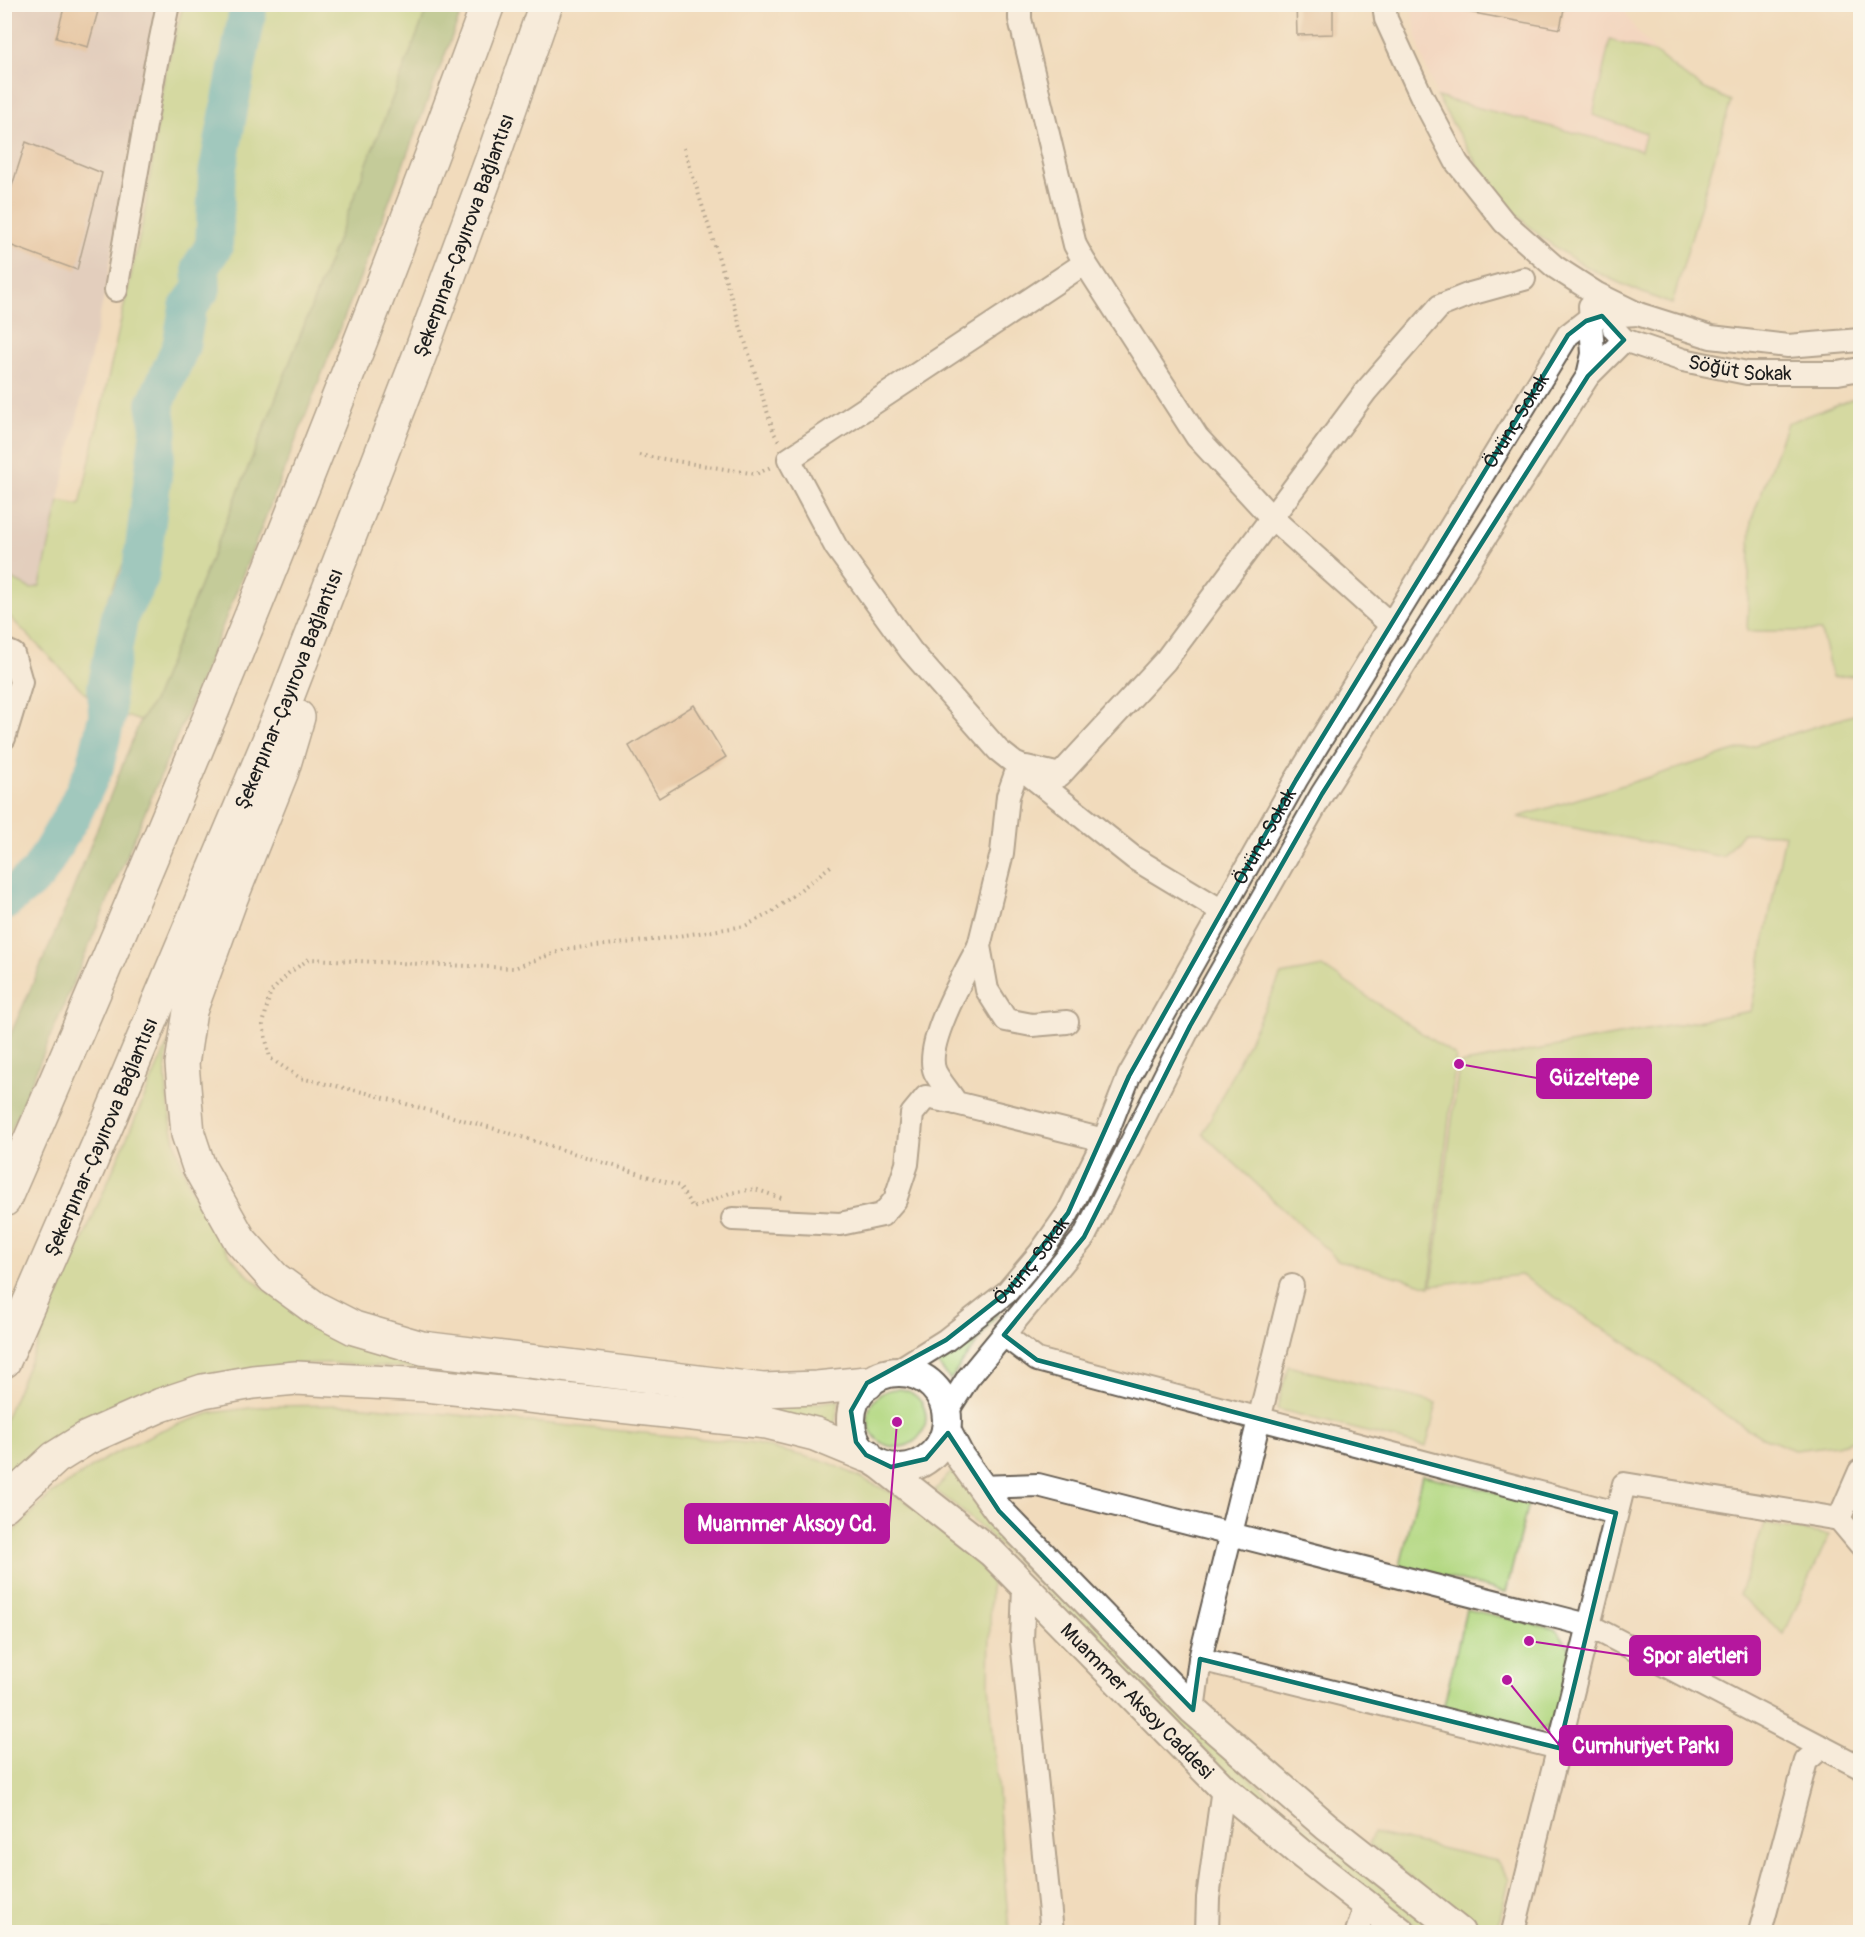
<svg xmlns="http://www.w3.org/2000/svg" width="1865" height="1937" font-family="Pangolin,sans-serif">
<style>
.built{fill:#f7d1c6}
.industrial{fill:#d2bfbf}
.green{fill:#b3d882;stroke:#687a4f;stroke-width:1.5}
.forest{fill:#8eb870;stroke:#556a46;stroke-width:1.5}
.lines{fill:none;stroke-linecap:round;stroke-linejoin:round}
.river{stroke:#43b1bf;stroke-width:38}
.building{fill:#dbb089}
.minor-casing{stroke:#675f54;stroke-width:26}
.major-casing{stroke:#675f54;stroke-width:32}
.highway-casing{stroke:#675f54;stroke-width:36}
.path{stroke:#675f54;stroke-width:4;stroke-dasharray:1.5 4.5;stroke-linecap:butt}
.minor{stroke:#fff;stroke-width:22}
.major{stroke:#fff;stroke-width:28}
.highway{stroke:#fff;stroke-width:33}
.marked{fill:none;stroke:#0f766e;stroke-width:4.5;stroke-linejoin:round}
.labels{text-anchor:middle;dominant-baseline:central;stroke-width:4.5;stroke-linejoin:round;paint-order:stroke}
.street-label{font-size:20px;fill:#1c1c1c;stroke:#fbf7ec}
.leader{fill:none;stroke:#b5179e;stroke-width:2}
.callout-dot{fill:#b5179e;stroke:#fbf7ec;stroke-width:2}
.callout{fill:#b5179e;stroke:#b5179e;stroke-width:2}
.callout-label{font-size:21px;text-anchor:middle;font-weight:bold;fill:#fff}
</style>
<rect width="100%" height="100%" fill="#fbf7ec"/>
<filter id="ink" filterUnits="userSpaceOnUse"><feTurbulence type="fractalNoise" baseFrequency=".0167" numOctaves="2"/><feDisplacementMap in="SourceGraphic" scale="12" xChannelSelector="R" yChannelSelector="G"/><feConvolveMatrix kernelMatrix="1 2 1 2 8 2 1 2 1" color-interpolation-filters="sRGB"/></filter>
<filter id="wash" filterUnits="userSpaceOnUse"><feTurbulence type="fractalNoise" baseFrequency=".008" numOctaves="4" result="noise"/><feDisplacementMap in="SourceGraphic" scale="24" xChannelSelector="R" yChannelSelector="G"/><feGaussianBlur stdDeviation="1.35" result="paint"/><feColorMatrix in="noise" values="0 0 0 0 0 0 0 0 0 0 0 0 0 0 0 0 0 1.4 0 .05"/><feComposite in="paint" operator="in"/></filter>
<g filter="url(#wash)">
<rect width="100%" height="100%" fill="#f1dbbc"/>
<path class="built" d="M1411,5H1620L1635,29L1656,53L1679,72L1703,88L1731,101L1672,304L1633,290L1576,261L1543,238L1506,203L1474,159L1437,97L1420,50Z"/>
<path class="industrial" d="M5,5H153L159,7L144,67L106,287L40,586L31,589L5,575Z"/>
<path class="green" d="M183,5H231L203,224L193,246L190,279L181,295L170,332L145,401L146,426L133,542L107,601L88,696L5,612L4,575L31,589L40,586L59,501L80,505L144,216L164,77Z
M256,5H429L267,421L153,702L140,721L109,710L122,637L131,611L150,570L160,519L168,404L187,348L212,292L211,271L222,250L231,136L248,63Z
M1610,40L1656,53L1679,72L1703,88L1731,101L1672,304C1611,282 1547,253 1505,201C1478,169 1458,133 1437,97L1641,150L1646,133L1593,115Z
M1860,396V675L1832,677L1821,631H1747L1751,521L1787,423Z
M1860,713V1438L1837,1445L1794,1450L1758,1435L1711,1406L1655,1362L1521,1275L1432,1285L1459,1064L1751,1011L1785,834L1742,833L1723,857L1518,817Z
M1323,967L1456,1056L1430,1286L1338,1260L1203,1134L1281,975Z
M168,1043C167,1055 165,1068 166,1080C170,1160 208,1252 276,1298C289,1307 307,1312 322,1318C355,1332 389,1347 423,1361L421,1369L328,1363L291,1364L179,1383L132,1397L91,1420L5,1485V1419Z
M1000,1310L950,1380L937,1363Z
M1288,1366L1437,1403L1426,1447L1277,1409Z
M868 1418a29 29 0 1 1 58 0a29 29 0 1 1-58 0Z
M839,1400L834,1428L741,1405H804Z
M354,1405L756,1444L830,1463L900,1497L962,1544L991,1578L989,1683L1009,1932H5V1540L50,1495L106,1458L159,1431L211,1413L266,1406Z
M955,1468L1192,1727L1289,1812L1439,1932H1423L1290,1827L1229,1774L987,1533L955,1505L935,1490Z
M1422,1475L1529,1500L1506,1592L1400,1566Z
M1764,1524L1829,1535L1784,1634L1739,1595Z
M1466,1609L1555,1629L1571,1649L1554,1724L1536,1732L1443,1710Z
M1373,1833L1497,1861L1509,1879L1499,1924L1493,1932H1476L1369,1844Z"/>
<path class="forest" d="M429,4L464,5L363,270L210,658L5,1145V1047L64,912L140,721L153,702L267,421Z"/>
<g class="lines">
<path class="river" d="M4,902L38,874L74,812L95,767L107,716L106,688L120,615L140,577L159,429L155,404L181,346L188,307L202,288L201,266L214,246L217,174L249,4"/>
</g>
<g id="blocks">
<path class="building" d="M65,4H100L88,47L56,38Z
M1296,4H1333V34L1297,35Z
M1425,4H1565L1560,29Z
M26,142L102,173L77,270L4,243V211Z
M694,705L726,757L659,798L629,746Z"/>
</g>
</g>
<g filter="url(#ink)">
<use href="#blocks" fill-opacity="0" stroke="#675f54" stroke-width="1.5"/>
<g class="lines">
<defs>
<g id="minor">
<path d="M1020,4V19L1075,245L1085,263L1197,437L1271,517L1391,625"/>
<path d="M1384,4L1386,19L1421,95L1457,163L1504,222L1555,267L1597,294L1638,314L1711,337L1788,346L1860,340"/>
<path d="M1085,263L789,459L836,547L911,651L998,750L1134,858L1222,911"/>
<path d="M116,290L155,68L168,4"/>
<path id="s1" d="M1614,329L1624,340L1683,360L1747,373H1838L1860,369"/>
<path d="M1588,376L1593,354L1590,306"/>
<path d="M4,650L13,654L21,682L4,738"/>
<path d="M1019,765L1008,796L1002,853L979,946L987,990L1006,1020L1032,1025L1067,1022"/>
<path d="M1026,767L1060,775L1165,661L1366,391L1440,306L1470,294L1524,279"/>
<path d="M979,946C966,971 923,1045 935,1072C940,1082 950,1093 956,1103L1104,1140"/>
<path d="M733,1219L840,1224L882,1215L895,1200L907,1164L912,1114L926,1097L956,1103"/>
<path d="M1004,1335L1037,1360L1616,1513"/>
<path id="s2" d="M895,1372L946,1340L1007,1292L1040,1253L1068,1213L1104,1140L1129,1076L1296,780L1568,335L1586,321L1602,316L1638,314"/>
<path d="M946,1413L968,1378L1084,1237L1190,1026L1322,794L1588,376L1624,340"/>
<path d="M980,1487L1038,1485L1588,1625L1860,1767"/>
<path d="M1839,1519L1860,1544"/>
<path d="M1024,1587L1022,1641L1052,1932"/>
<path d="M1200,1659L1559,1748"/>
<path d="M1193,1710L1200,1659L1292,1286"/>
<path d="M1207,1932L1208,1898L1223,1788"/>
<path d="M1357,1932L1366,1905"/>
<path d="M1513,1932L1624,1484L1839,1519L1860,1471"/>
<path d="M1760,1932L1806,1761L1822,1747"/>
</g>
<g id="major">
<circle cx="899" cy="1420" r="48"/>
<path d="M946,1430L960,1457L999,1511L1193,1710L1326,1826L1460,1932"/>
<path id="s3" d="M879,1464L992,1553L1223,1788L1299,1852L1401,1932"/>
</g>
<g id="highway">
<path d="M298,717L282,771L231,898L190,1011L182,1064L188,1134L199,1167L240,1240L274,1278L315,1308L354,1328L422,1348L763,1390L817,1388L867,1383"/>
<path d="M4,1200C177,806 340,408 488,4"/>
<path id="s4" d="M4,1361L109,1120L286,700L420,354L494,154L546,4"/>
<path d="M4,1505L55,1458L87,1438L161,1405L203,1391L253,1382L296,1378L426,1385L767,1422L815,1434L866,1455"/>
</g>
</defs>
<use href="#minor" class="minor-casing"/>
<use href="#major" class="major-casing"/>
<use href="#highway" class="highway-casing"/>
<path class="path" d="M684,148L774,433L779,441
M639,455L756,474L771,467
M781,1198L755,1189L730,1193L693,1208L679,1186L499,1130L367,1093L300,1078L270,1058L263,1025L270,993L289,973L309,959L514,968L566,949L645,941L745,926L772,912L832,865"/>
<use href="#minor" class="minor"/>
<use href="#major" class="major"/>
<use href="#highway" class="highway"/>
</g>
</g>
<path d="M0 0H1865V1937H0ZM1602,316L1624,340L1588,376L1322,794L1190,1026L1084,1237L1004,1335L1037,1360L1616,1513L1559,1748L1200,1659L1193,1710L999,1511L948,1433L926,1459L891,1467L866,1455L856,1442L851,1411L867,1383L946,1340L1007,1292L1068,1213L1129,1076L1296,780L1568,335L1586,321Z" fill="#f1dbbc" fill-opacity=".55" fill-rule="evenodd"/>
<path class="marked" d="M1602,316L1624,340L1588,376L1322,794L1190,1026L1084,1237L1004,1335L1037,1360L1616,1513L1559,1748L1200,1659L1193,1710L999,1511L948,1433L926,1459L891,1467L866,1455L856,1442L851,1411L867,1383L946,1340L1007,1292L1068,1213L1129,1076L1296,780L1568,335L1586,321Z"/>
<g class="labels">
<g class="street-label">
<text stroke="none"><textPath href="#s4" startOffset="1216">Şekerpınar-Çayırova Bağlantısı</textPath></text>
<text stroke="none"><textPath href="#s1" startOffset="135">Söğüt Sokak</textPath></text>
<text stroke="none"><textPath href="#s2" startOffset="1149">Övünç Sokak</textPath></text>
<text stroke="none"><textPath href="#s4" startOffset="730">Şekerpınar-Çayırova Bağlantısı</textPath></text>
<text stroke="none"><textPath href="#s2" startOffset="663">Övünç Sokak</textPath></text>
<text stroke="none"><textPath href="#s4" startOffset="244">Şekerpınar-Çayırova Bağlantısı</textPath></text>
<text stroke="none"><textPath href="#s2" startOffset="177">Övünç Sokak</textPath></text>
<text stroke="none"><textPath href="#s3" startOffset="351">Muammer Aksoy Caddesi</textPath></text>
</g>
</g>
<path class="leader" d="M1459 1064L1537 1078M897 1422L889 1523M1529 1641L1630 1656M1507 1680L1560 1746"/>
<g class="callout-dot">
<circle cx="1459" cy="1064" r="6"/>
<circle cx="897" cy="1422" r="6"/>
<circle cx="1529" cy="1641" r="6"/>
<circle cx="1507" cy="1680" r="6"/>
</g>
<g class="callout">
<rect x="1537" y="1059" width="114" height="39" rx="6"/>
<rect x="685" y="1504" width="204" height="39" rx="6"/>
<rect x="1630" y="1636" width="130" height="39" rx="6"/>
<rect x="1560" y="1726" width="172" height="39" rx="6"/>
</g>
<g class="callout-label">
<text x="1594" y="1085">Güzeltepe</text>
<text x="787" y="1531">Muammer Aksoy Cd.</text>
<text x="1695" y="1663">Spor aletleri</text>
<text x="1646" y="1753">Cumhuriyet Parkı</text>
</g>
<rect width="1865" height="1937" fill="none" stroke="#fbf7ec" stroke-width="24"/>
</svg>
